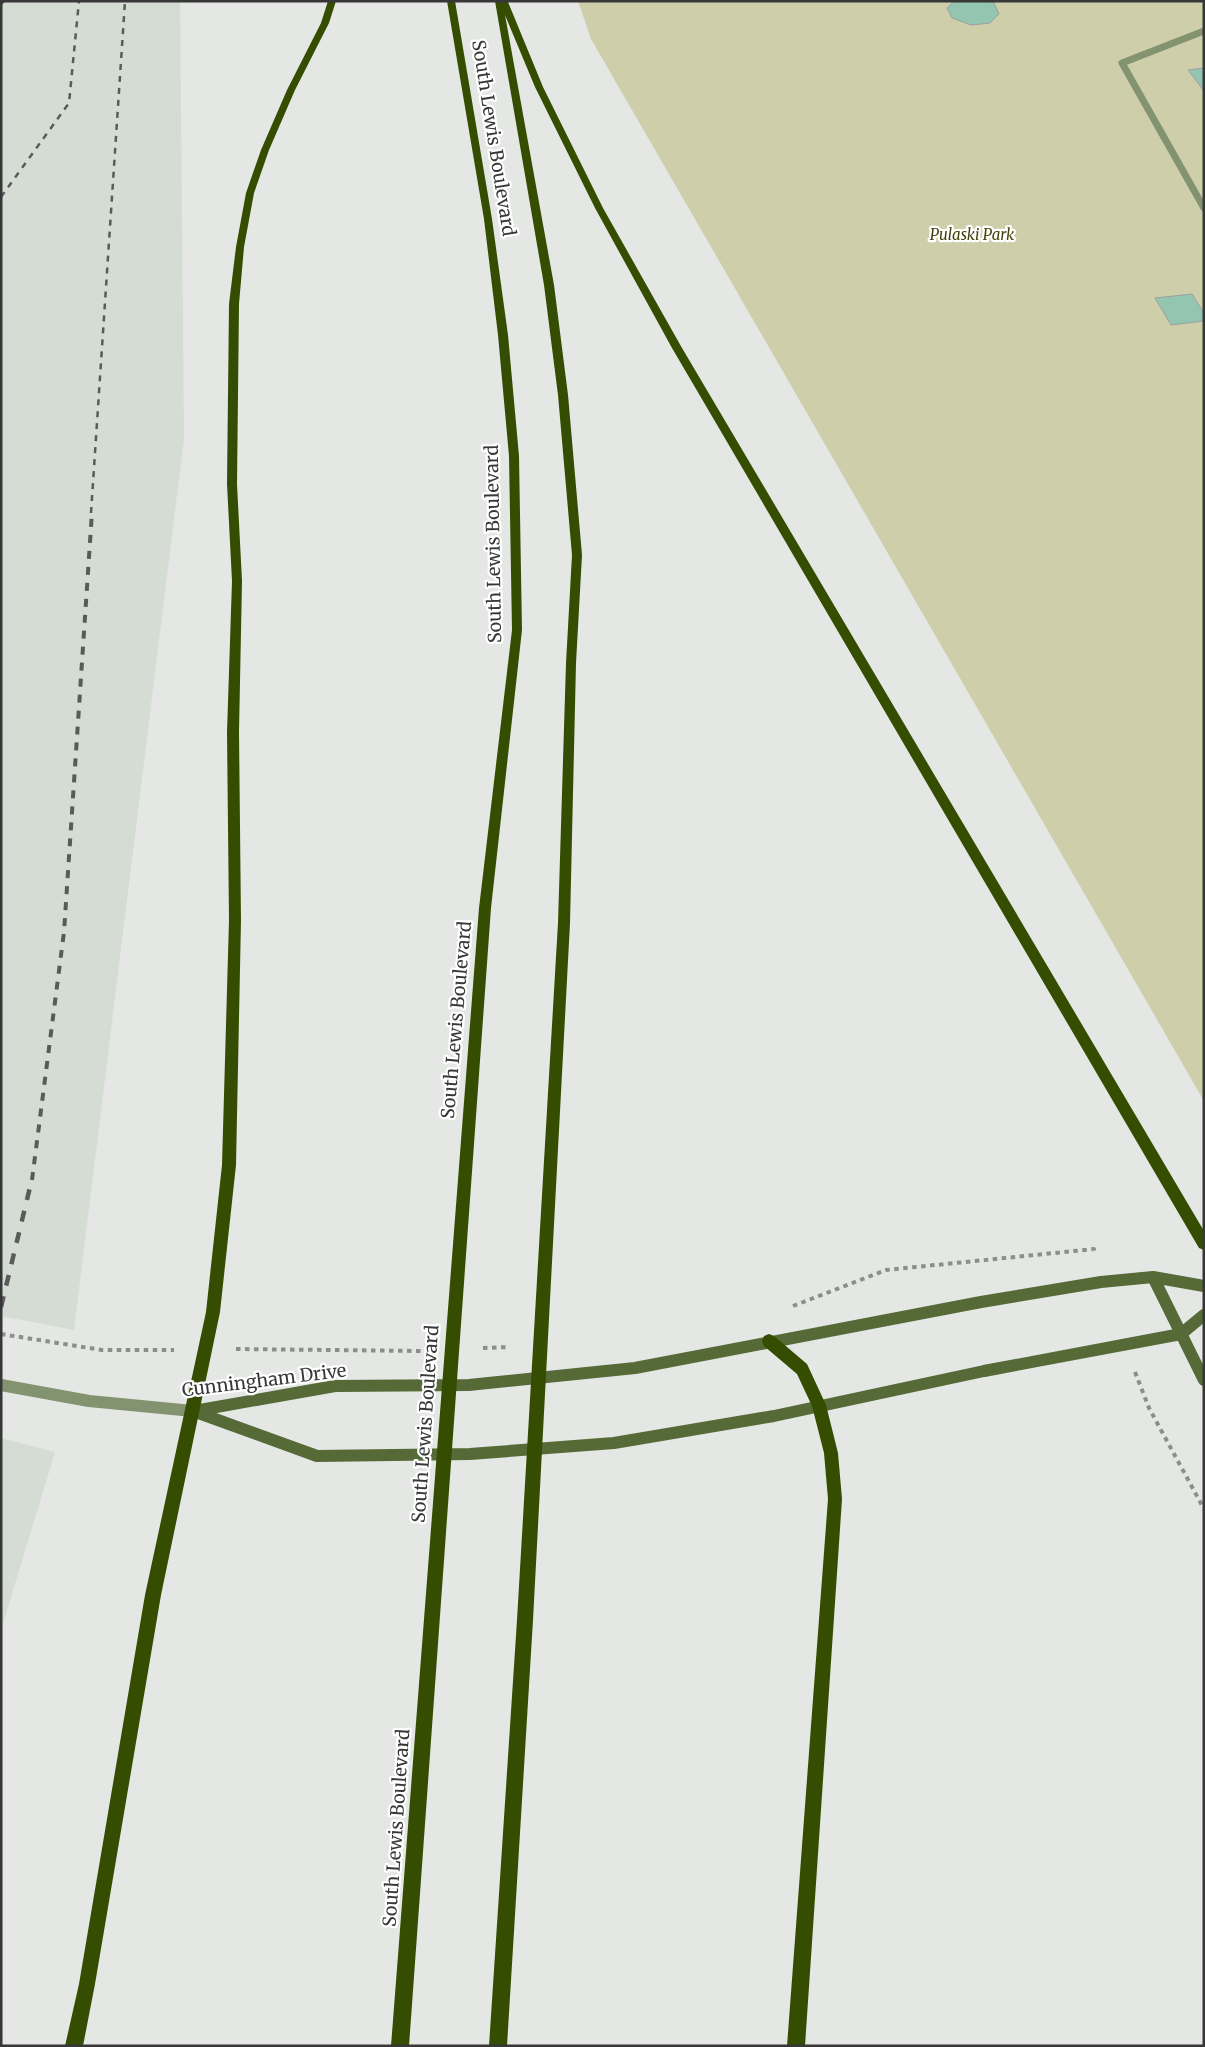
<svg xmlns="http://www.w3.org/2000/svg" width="1205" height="2047" font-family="Merriweather,serif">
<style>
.built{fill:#d4dcd4}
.green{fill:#ceceab}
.building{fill:#93c5b1;stroke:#9da09f}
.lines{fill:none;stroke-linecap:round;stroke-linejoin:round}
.path{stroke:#8c8e8c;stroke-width:4;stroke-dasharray:4.5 4.5;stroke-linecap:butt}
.minor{stroke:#83926f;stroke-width:7}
.tertiary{stroke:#83926f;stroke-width:12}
.secondary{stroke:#556a36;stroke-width:12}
.primary{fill:#354d00;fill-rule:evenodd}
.rail-far2{stroke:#595b59;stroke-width:2.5;stroke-dasharray:6 6;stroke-linecap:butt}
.rail-far1{stroke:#595b59;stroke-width:4;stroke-dasharray:8 8;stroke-linecap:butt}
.rail{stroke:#595b59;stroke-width:4.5;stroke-dasharray:11 11;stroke-linecap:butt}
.labels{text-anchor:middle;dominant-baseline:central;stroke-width:4.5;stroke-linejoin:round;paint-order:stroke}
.far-park-label{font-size:15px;font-style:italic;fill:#44420c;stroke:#fff}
.street-label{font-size:18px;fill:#363736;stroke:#fff}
</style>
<rect width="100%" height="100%" fill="#e4e7e4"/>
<path class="built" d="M1,1H180L184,438L74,1330L1,1316Z
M1,1438L55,1452L1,1630Z"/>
<path class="green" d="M578,1H1204V1101L591,39Z"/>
<path class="building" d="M954,1H989L994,3L999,14L990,23L971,25L952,18L947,8Z
M1204,68V91L1188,70Z
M1192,294L1204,313V321L1171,325L1155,298Z"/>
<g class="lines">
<path class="path" d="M793,1306L886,1270L1094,1249L1095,1255
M1,1334L102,1350H174
M483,1348L509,1347
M236,1349L422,1351
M1135,1372L1149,1408L1204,1509"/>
<path class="minor" d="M1204,31L1122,63L1204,208"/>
<path class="tertiary" d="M1,1385L89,1401L193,1411"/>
<path class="secondary" d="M1153,1277L1204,1380
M193,1411L317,1456L470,1454L614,1443L774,1416L984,1371L1181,1334L1204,1315
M194,1411L335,1386L469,1385L635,1368L981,1302L1101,1282L1153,1277L1204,1286"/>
<path class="primary" d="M328,1H336L329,23L295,90L269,150L254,193L244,247L239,304L237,484L242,581L239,732L241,920L236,1165L220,1312L161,1595L95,1984L83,2046H65L79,1984L145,1595L206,1312L222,1165L229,920L227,732L232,581L227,484L229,304L236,247L246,193L261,150L287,90L321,23Z
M447,1H455L492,219L508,335L519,456L522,630L491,908L409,2046H391L479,908L512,630L509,456L498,335L484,219Z
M495,1L508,2L543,87L603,208L682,348L1204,1231V1250L1199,1248L672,348L595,208L535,87L505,15L554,285L568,395L582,555L576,663L570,923L533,1620L507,2046H489L517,1620L558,923L566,663L572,555L558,395L544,285Z
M769,1334L774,1336L807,1364L826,1405L838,1453L842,1499L805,2046H787L828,1499L824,1453L812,1406L797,1374L764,1346L762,1341L764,1336Z"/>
<path class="rail-far2" d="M1,4L4,1
M1,197L69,103L79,1
M91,513L125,1"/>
<path class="rail-far1" d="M32,1180L64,932L92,512"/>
<path class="rail" d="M1,1307L32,1179"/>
</g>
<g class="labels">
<g class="far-park-label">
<text x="972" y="234">Pulaski Park</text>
</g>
<g class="street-label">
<text transform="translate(494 138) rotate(81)">South Lewis Boulevard</text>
<text transform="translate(493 544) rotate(-91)">South Lewis Boulevard</text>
<text transform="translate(456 1020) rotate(-85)">South Lewis Boulevard</text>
<text transform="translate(264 1380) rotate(-7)">Cunningham Drive</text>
<text transform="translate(425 1424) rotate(-86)">South Lewis Boulevard</text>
<text transform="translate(396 1828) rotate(-86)">South Lewis Boulevard</text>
</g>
</g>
<rect width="1205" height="2047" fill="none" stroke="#363736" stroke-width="5"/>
</svg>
